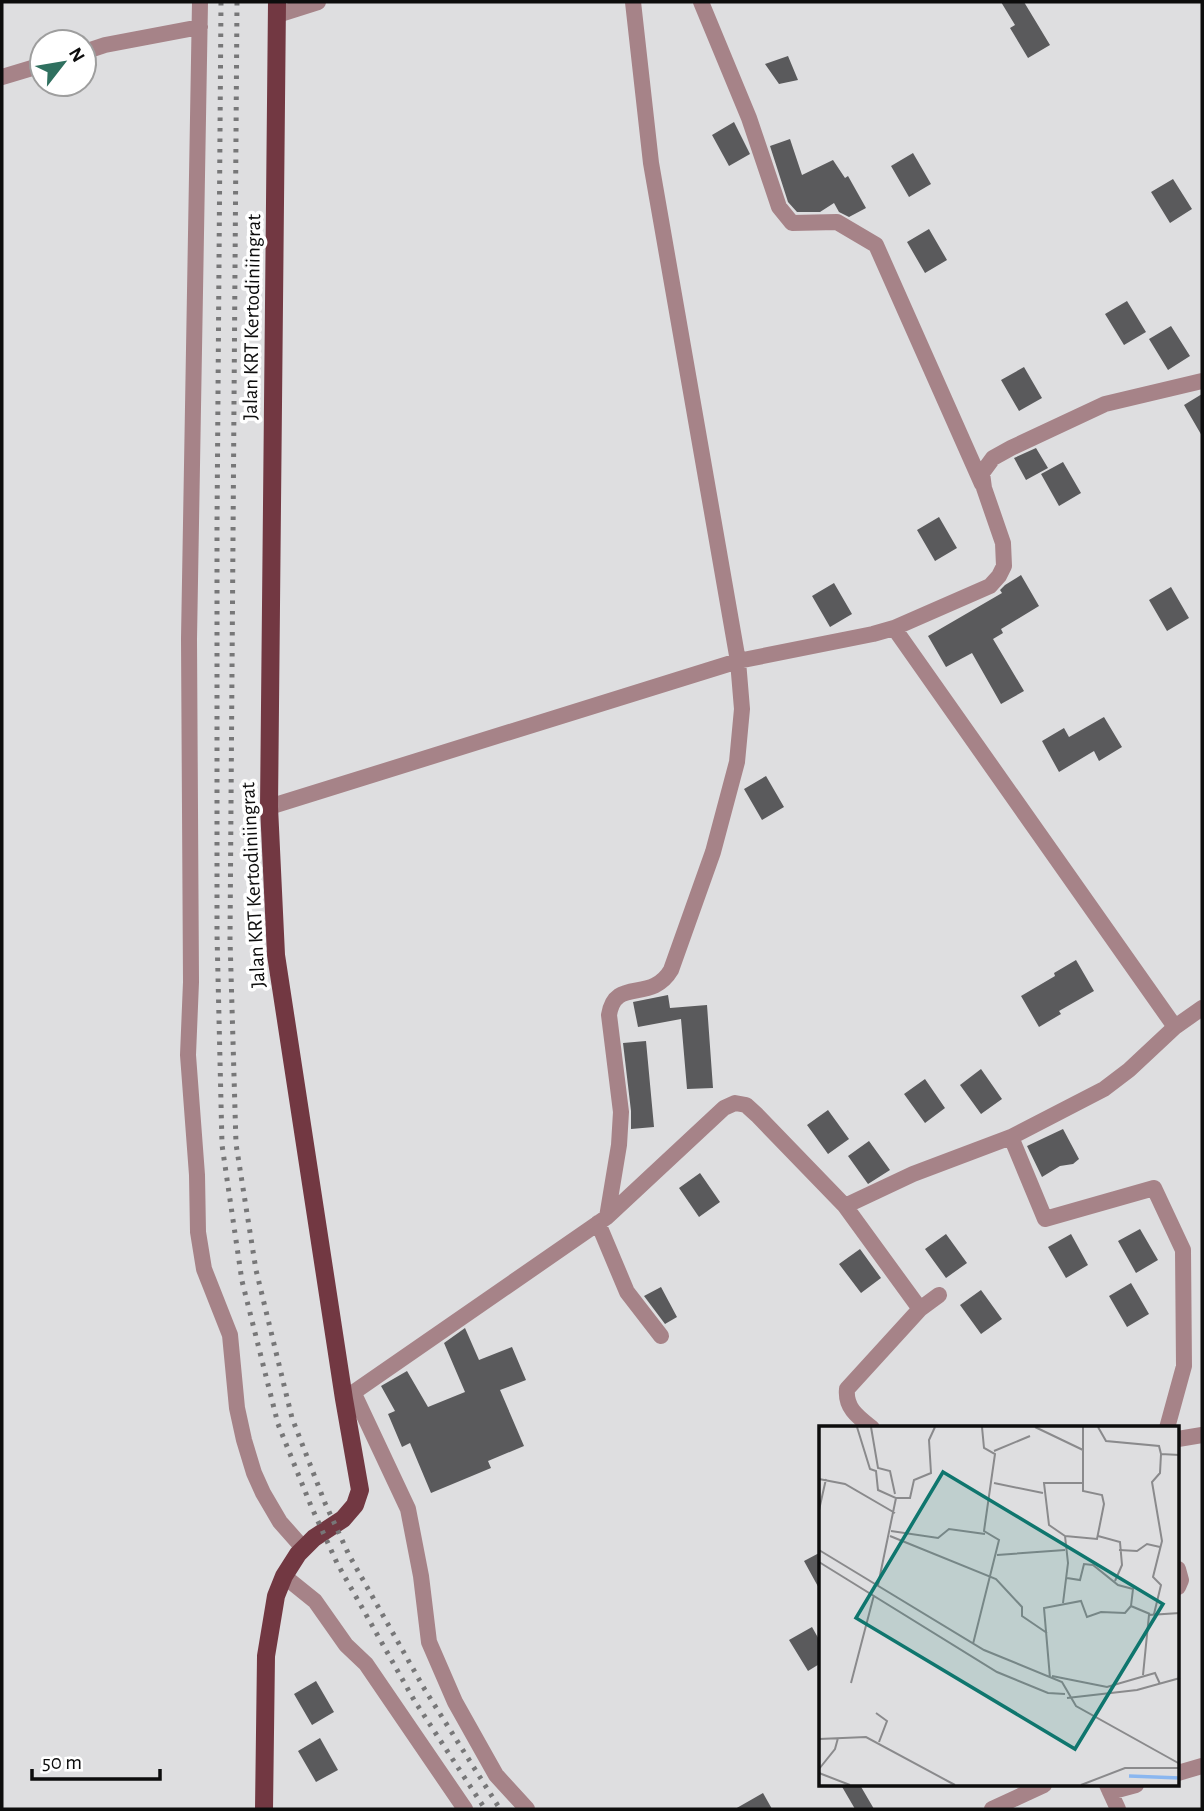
<svg xmlns="http://www.w3.org/2000/svg" width="1204" height="1811" font-family="'Alegreya Sans',sans-serif">
<style>
.building{fill:#5a5a5c}
.lines{fill:none;stroke-linecap:round;stroke-linejoin:round}
.minor{stroke:#a68388;stroke-width:16}
.major{stroke:#723842;stroke-width:18}
.rail{stroke:#777778;stroke-width:5;stroke-dasharray:3.5 7;stroke-linecap:butt}
.labels{text-anchor:middle;dominant-baseline:central;stroke-width:7;stroke-linejoin:round;paint-order:stroke}
.street-label{font-size:21px;fill:#0d0d0d;stroke:#fff}
.inset-river{fill:none;stroke:#8ab7f0;stroke-width:3.5}
.inset-road{fill:none;stroke:#8a8a8c;stroke-width:2}
.view{fill:#0f766e;fill-opacity:0.15;stroke:#0f766e;stroke-width:3.5}
.inset-edge{fill:none;stroke:#0d0d0d;stroke-width:3.5}
</style>
<rect width="100%" height="100%" fill="#dedee0"/>
<path class="building" d="M1001,2H1024L1050,45L1028,58L1010,28L1015,25Z
M788,56L798,80L779,84L765,64Z
M734,122L750,154L729,166L712,135Z
M790,139L802,175L833,160L845,178L848,176L866,208L849,217L839,212L834,203L820,212H797L788,202L770,146Z
M913,153L931,184L909,197L891,166Z
M1173,179L1192,209L1170,223L1151,192Z
M929,229L947,260L925,273L907,242Z
M1127,301L1146,332L1124,345L1105,314Z
M1171,326L1190,356L1168,370L1149,339Z
M1024,367L1042,398L1019,411L1001,380Z
M1202,394V436L1184,405Z
M1036,448L1048,468L1026,480L1014,458Z
M1063,462L1081,493L1059,506L1041,474Z
M939,517L957,548L935,561L917,530Z
M1021,575L1039,606L1001,629L1003,633L993,639L1024,691L1001,704L972,653L946,667L928,636L1002,593L1000,590L1005,585Z
M834,583L852,614L830,627L812,596Z
M1171,587L1189,618L1167,631L1149,600Z
M1104,717L1122,747L1099,761L1094,751L1059,772L1042,741L1064,728L1069,737Z
M766,776L784,807L762,820L744,789Z
M1076,960L1094,991L1059,1011L1061,1014L1039,1027L1021,996L1055,976L1054,973Z
M668,995L670,1008L707,1005L713,1088L687,1089L681,1019L638,1027L633,1002Z
M646,1041L654,1127L631,1129V1111L623,1043Z
M981,1069L1002,1099L981,1114L960,1085Z
M925,1079L945,1108L925,1123L904,1094Z
M828,1110L849,1139L828,1154L807,1125Z
M1063,1129L1079,1159L1073,1164L1060,1166L1042,1177L1027,1146Z
M869,1141L890,1170L868,1184L848,1156Z
M700,1173L720,1202L699,1217L679,1188Z
M1140,1229L1158,1260L1136,1273L1118,1241Z
M946,1234L967,1263L946,1278L925,1249Z
M1071,1234L1088,1265L1066,1278L1048,1247Z
M860,1249L881,1278L861,1293L839,1264Z
M1131,1283L1149,1314L1127,1327L1109,1296Z
M661,1287L677,1317L665,1324L644,1296Z
M981,1290L1002,1319L981,1334L960,1305Z
M465,1328L479,1360L512,1347L526,1380L500,1390L524,1446L488,1461L491,1468L431,1493L410,1443L402,1447L388,1414L395,1411L381,1386L407,1371L428,1407L465,1392L444,1343Z
M821,1552V1592L804,1561Z
M812,1627L821,1643V1663L808,1671L789,1640Z
M316,1681L334,1712L312,1725L294,1694Z
M320,1738L338,1770L316,1782L298,1751Z
M841,1785H860L874,1809H855Z
M763,1793L772,1809H735Z"/>
<g class="lines">
<path class="minor" d="M200,2L189,639L191,982L188,1055L197,1175L198,1232L204,1269L230,1335L237,1408L244,1440L254,1473L263,1493L280,1522L303,1548
M701,2L749,118L779,207L792,223L837,222L876,245L982,484
M277,15L318,2
M84,52L105,45L200,27
M2,77L42,65
M894,628L1175,1027
M269,807L738,661L873,634L894,628L990,586L999,576L1004,566L1003,543L984,488L982,473L993,458L1011,448L1105,404L1202,381
M1011,1137L1045,1219L1154,1188L1183,1250L1184,1366L1167,1428
M845,1206L913,1174L1011,1137L1104,1089L1129,1070L1175,1027L1202,1008
M607,1217L619,1145L621,1112L609,1015C615,976 651,1004 671,970L713,852L737,762L742,709L738,661L651,163L633,2
M598,1223L627,1292L661,1336
M920,1309L939,1295
M354,1394L408,1509L421,1576L429,1642L455,1702L496,1775L527,1809
M344,1399L607,1217L724,1108L735,1103L746,1105L757,1115L845,1206L920,1309L847,1389C845,1408 858,1417 872,1428
M1178,1439L1202,1435
M1178,1569L1181,1580L1178,1587
M284,1576L315,1601L346,1645L366,1664L465,1809
M1178,1773L1202,1766
M1107,1785L1118,1809
M1110,1792L1136,1785
M992,1809L1044,1785"/>
<path class="major" d="M264,1809L266,1656L276,1596L284,1576L298,1554L314,1538L343,1519L355,1505L360,1490L344,1399L276,955L269,807L277,2"/>
<path class="rail" d="M221,2L217,525V934L222,1145L242,1281L278,1424L311,1506L337,1563L414,1700L485,1809
M237,2L230,939L236,1144L256,1270L292,1418L325,1503L349,1555L425,1690L500,1809"/>
</g>
<g class="labels">
<g class="street-label">
<text transform="translate(252 317) rotate(-89)">Jalan KRT Kertodiniingrat</text>
<text transform="translate(253 885) rotate(-93)">Jalan KRT Kertodiniingrat</text>
</g>
</g>
<g transform="translate(819 1426)">
<rect width="360" height="360" fill="#dedee0"/>
<path class="inset-river" d="M310,350L361,352"/>
<path class="inset-road" d="M38,1L51,43L57,45L59,64L77,72L59,159M52,1L59,42L71,45L76,68M216,1L264,24M279,1L287,15L340,20L342,28M175,25L211,10M0,53L26,58L76,87M175,57L224,67M77,72H91L95,54L112,47L110,14L116,1M0,84L7,53M72,105L119,112L130,103L166,108M71,110L177,153L203,181V190L228,207M246,110L278,113L285,78L283,69L264,65V1M279,110L301,116L303,139L296,155M0,124L165,224L243,256L257,280L361,338M300,124L318,125L328,118L341,121M178,129L246,124M0,136L178,246L229,267L246,268M248,152L261,154L265,138L274,139L299,159L314,163L312,180L331,188M244,177L249,137L246,110L230,99L225,57H264M335,188L342,159L334,151L343,115L333,56L341,47L342,28L361,29M154,218L180,114L165,105L176,28L165,22L163,1M324,249L330,189L361,187M233,250L288,261L336,247L341,258M231,252L225,182L262,175L268,191L282,186L306,187L312,180M32,257L55,169M248,272L318,264L361,252M57,287L68,295L60,316M0,313L47,311L136,359M0,343L16,323L19,312M0,347L31,359M262,359L306,342H361"/>
<path class="view" d="M124,46L344,178L256,323L37,192Z"/>
<rect width="360" height="360" class="inset-edge"/>
</g>
<rect width="1204" height="1811" fill="none" stroke="#0d0d0d" stroke-width="7"/>
<g transform="translate(63 63) rotate(59)"><circle r="33" fill="#ffffff" stroke="#9e9e9e" stroke-width="2"/>
<path d="M0-5L12 26L0 18L-12 26Z" fill="#2f705f"/>
<text y="-10" font-size="19" font-weight="bold" text-anchor="middle" fill="#0d0d0d">N</text>
</g>
<path d="M32 1769v10h128v-10" fill="none" stroke="#0d0d0d" stroke-width="3.5"/>
<text x="42" y="1769" font-size="21" fill="#0d0d0d" stroke="#ffffff" stroke-width="5" paint-order="stroke">50 m</text>
</svg>
